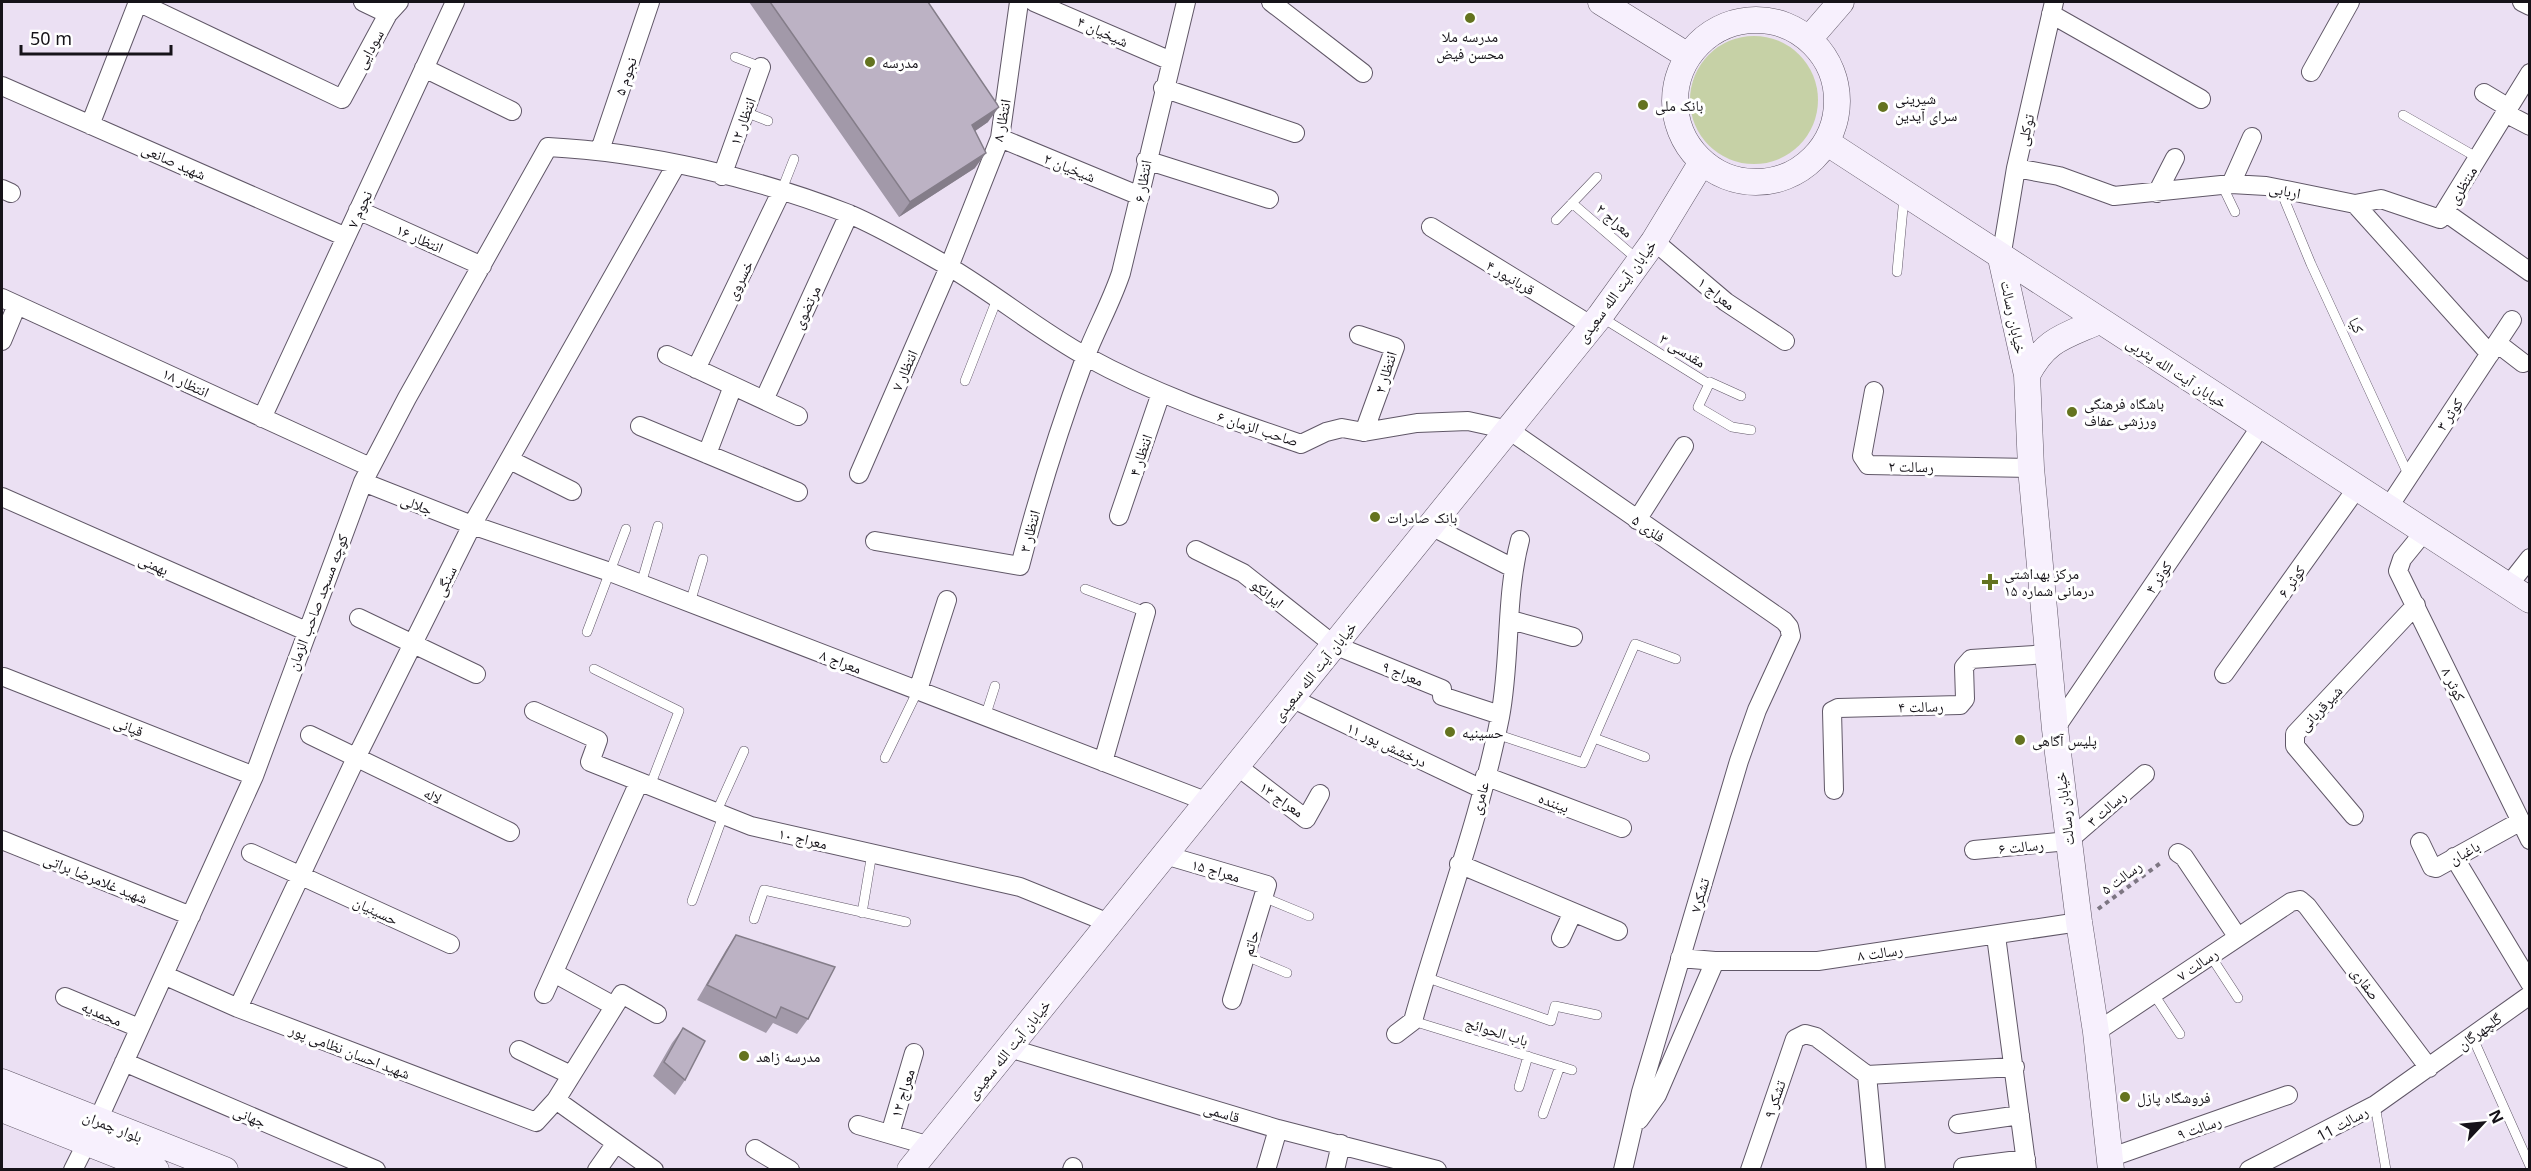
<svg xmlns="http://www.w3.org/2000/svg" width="2531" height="1171" font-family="'Noto Sans','Noto Naskh Arabic',sans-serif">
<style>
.green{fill:#c6d1a6}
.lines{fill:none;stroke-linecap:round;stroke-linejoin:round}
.lane-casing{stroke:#605767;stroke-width:10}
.street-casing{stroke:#605767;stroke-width:20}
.secondary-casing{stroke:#605767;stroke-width:27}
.path{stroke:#7d7682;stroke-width:4;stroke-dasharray:4.5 4.5;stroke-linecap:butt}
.lane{stroke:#fff;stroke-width:9}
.street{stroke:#fff;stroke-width:18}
.secondary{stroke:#f7f0fd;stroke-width:26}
.wall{fill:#a299a9}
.shaded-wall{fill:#847d89}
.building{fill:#bcb2c4;stroke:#847d89;stroke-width:1.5}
.poi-dot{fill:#64731f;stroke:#fff;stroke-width:2}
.labels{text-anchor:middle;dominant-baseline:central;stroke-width:6;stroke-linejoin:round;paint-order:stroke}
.street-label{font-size:15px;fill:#161319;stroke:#fff}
.poi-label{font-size:15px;fill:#161319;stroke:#fff;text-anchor:start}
</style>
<rect width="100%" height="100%" fill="#ebe0f3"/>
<path class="green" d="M1690 100a64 64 0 1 1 128 0a64 64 0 1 1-128 0Z"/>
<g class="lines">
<defs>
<path id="lane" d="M735,57L761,67
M745,112L768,121
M2403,115L2478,158
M2222,185L2235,212
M2280,189L2311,264L2408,474
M781,192L794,159
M1572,203L1637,259
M1556,220L1597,177
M1897,272L1904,197
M1601,317L1709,384L1698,407L1732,427L1751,430
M965,381L997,299
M1709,384L1710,382L1741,396
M641,584L658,526
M1085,589L1146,612
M690,603L703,559
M587,632L626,529
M594,669L679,711L650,786
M985,717L995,686
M1496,734L1583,763L1635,644L1676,659
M1594,738L1645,757
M885,758L918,690
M716,813L744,751
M1263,897L1309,916
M692,901L723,816
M862,913L872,853
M754,919L764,890L906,922
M2210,955L2238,998
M1246,956L1287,973
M1425,977L1551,1021L1555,1006L1597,1015
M2153,993L2180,1034
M1413,1021L1572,1070
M2472,1036L2530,1166
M1519,1087L1528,1056
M2375,1105L2386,1170
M1543,1114L1560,1066"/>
<path id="street" d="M138,2L342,99L388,14L399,2
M363,2L388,14
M1034,2L1171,61
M1271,2L1363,73
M2522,2L2530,6
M2051,14L2201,99
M424,68L512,111
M2311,72L2350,2
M2,86L346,237
M1163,88L1295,133
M2484,93L2509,108
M2505,113L2530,126
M90,125L138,2
M1000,138L1140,196
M600,150L650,2
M1146,160L1269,199
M2016,168L2059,176L2114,196L2231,184L2266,186L2355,204L2490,354
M722,176L761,67
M2231,184L2252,137
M2,189L11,193
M2157,193L2175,158
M2355,204L2381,199L2440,219L2530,73
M358,210L482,266
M2445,212L2530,272
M1431,227L1592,326
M1654,241L1726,302L1785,341
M2001,258L2016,168L2054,2
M2,298L370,467
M1359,335L1395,347L1364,432
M2,341L17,305
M2497,343L2523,363
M667,355L798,416
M696,369L781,192
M1874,391L1862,456L1868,465L2031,468
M764,400L849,214
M262,418L455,2
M640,426L798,492
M707,454L733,386
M510,460L572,491
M859,474L949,267L1000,138L1019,2
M363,482L472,525L610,572L1208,802
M2,497L306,631
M2388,508L2512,320
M1119,516L1161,393
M1637,520L1684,446
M1431,526L1513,568
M2424,532L2402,559L2398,571L2530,840
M875,541L1020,566C1038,496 1060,426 1085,358C1096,329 1111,303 1121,273L1186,2
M1196,550L1243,573L1334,645L1442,689V696L1500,715
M2508,586L2530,558
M359,618L476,674
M1511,620L1573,637
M2224,674L2357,488
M4,677L254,776
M918,690L947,600
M1291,698L1482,789
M534,711L598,740L590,762L751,826L1020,887L1109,923
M2055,729L2261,426
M310,735L510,832
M1103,762L1146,612
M1237,766L1306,819L1320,794
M1485,776L1622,828
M1834,790L1832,711L1838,708L1960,705L1965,699L1964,667L1971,659L2049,654
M2354,816L2295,746V734L2416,605
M2,840L191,916
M2420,842L2432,867L2436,868L2521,821
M1974,850L2068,841L2145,774
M251,853L450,944
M2178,853L2184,857L2237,936
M1165,855L1267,885L1232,1000
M2454,857L2530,983
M1459,864L1618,931
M1996,936L2027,1170
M1561,938L1573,912
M1680,958L1715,961H1818L2079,922
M554,973L614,1006
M166,976L238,1008L536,1122L556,1100L622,994L657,1014
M544,994L639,782
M65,997L139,1028
M238,1008L356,758L472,525L676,165
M2096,1032L2291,902L2300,900L2307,906L2429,1068
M1396,1034L1413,1021C1441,920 1480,820 1500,717C1511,659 1505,597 1520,540
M1009,1048L1278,1129L1437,1170
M519,1050L571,1075
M124,1062L376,1170
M1867,1075L2015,1067
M556,1100L654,1170
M98,1120L254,776L363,482L407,398L548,147C647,152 757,178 849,214C882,228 914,247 946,265C994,293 1038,330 1087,357C1154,394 1228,419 1301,444L1326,432L1342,428L1364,432L1417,423L1468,421L1509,430L1784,621L1789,627L1791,636L1757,710L1739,761L1641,1092L1623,1170
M1639,1120L1657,1095L1715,961
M1958,1124L2020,1115
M858,1125L930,1146
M890,1134L914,1053
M755,1149L790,1170
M2109,1158L2288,1095
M1963,1167L2026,1159
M73,1170L87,1142
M597,1170L616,1143
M1072,1170L1073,1167
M1266,1170L1278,1129
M1335,1170L1341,1144
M1750,1170L1795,1039L1805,1034L1816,1037L1867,1075L1876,1170
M2249,1170L2375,1105L2530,995"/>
<path id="secondary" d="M1601,2L1688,56
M1675 101a81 81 0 1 1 162 0a81 81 0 1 1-162 0Z
M1809,39L1841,2
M1826,142L2530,600
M2001,258L2027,375L2031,468L2055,729L2079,922L2096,1032L2111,1170
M2027,375C2046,339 2063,337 2099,321
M2,1082L225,1170
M2,1109L156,1170
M910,1170L1600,316L1654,241L1702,162"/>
</defs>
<use href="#lane" class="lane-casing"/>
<use href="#street" class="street-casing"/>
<use href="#secondary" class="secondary-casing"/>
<path class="path" d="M2098,909L2162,862"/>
<use href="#lane" class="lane"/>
<use href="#street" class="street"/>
<use href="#secondary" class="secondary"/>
</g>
<path class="wall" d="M749,2H928L988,122L975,131V168L899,217Z
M736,935L808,1019L797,1034L773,1023L766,1033L697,1000L726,950Z
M683,1028L685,1080L675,1095L653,1076L672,1043Z"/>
<path class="shaded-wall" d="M999,107L988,122L962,140L972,125Z
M986,153L975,168L899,217L910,202Z"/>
<path class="building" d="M770,2H928L999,107L972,125L986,153L910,202Z
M736,935L835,967L808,1019L781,1007L776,1018L707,985Z
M683,1028L705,1041L685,1080L664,1062Z"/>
<g class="poi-dot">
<circle cx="1470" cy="18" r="6"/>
<circle cx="870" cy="62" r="6"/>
<circle cx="1643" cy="105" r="6"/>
<circle cx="1883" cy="107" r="6"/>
<circle cx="2072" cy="412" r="6"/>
<circle cx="1375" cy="517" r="6"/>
<path d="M1987 573h6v6h6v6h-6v6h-6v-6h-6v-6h6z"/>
<circle cx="1450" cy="732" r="6"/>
<circle cx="2020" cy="740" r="6"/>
<circle cx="744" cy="1056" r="6"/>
<circle cx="2125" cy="1097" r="6"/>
</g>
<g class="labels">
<g class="street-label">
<text transform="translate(1103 31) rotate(24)">شیخیان ۴</text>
<text transform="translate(369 49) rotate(-61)">سودایی</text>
<text transform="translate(625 76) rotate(-71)">نجوم ۵</text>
<text transform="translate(1001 120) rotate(-79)">انتظار ۸</text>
<text transform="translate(742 121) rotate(-70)">انتظار ۱۲</text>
<text transform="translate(2025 130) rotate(-77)">توکلی</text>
<text transform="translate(174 161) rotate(24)">شهید صانعی</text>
<text transform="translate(1070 167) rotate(22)">شیخیان ۲</text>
<text transform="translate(1142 181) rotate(-80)">انتظار ۶</text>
<text transform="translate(2462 185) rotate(-59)">منتظری</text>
<text transform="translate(2285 190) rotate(11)">اربابی</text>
<text transform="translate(359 209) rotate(-65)">نجوم ۷</text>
<text transform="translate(1615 220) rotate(41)">معراج ۲</text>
<text transform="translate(420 238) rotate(24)">انتظار ۱۶</text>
<text transform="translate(1511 277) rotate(31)">قربانپور ۴</text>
<text transform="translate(739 280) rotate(-64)">خسروی</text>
<text transform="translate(1616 291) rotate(-54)">خیابان آیت الله سعیدی</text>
<text transform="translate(1717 293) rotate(39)">معراج ۱</text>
<text transform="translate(806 307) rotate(-65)">مرتضوی</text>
<text transform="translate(2014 317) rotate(78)">خیابان رسالت</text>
<text transform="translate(2357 325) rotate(65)">کیا</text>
<text transform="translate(1683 350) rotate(32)">مقدسی ۳</text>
<text transform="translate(904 370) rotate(-66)">انتظار ۷</text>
<text transform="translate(1385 372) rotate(-73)">انتظار ۲</text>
<text transform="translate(2177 372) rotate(33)">خیابان آیت الله یثربی</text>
<text transform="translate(186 382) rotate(25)">انتظار ۱۸</text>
<text transform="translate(2449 414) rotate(-56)">کوثر ۳</text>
<text transform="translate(1258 428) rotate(18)">صاحب الزمان ۶</text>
<text transform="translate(1140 455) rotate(-71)">انتظار ۴</text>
<text transform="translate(1911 466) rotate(1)">رسالت ۲</text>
<text transform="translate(417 504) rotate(21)">جلالی</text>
<text transform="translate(1649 528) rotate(35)">فلزی ۵</text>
<text transform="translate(1029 531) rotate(-75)">انتظار ۳</text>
<text transform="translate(154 564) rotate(24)">بهمنی</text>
<text transform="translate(2158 577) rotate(-56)">کوثر ۴</text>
<text transform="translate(445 581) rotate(-64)">سنگی</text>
<text transform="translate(2291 581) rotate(-55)">کوثر ۶</text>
<text transform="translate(1268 593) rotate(38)">ایرانکو</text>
<text transform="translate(317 602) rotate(-69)">کوچه مسجد صاحب الزمان</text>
<text transform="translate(841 661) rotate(21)">معراج ۸</text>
<text transform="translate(1314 671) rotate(-51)">خیابان آیت الله سعیدی</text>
<text transform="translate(1403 673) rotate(22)">معراج ۹</text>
<text transform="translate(2454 684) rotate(64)">کوثر ۸</text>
<text transform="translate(1921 706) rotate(-1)">رسالت ۴</text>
<text transform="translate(2320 708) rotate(-47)">شیرقربانی</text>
<text transform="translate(129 726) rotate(22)">قپانی</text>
<text transform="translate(1387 744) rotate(25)">درخشش پور ۱۱</text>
<text transform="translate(433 795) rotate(26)">لاله</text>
<text transform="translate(1479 798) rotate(-74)">عامری</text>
<text transform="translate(1282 799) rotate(35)">معراج ۱۳</text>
<text transform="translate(1554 802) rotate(21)">بیننده</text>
<text transform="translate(2106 808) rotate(-41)">رسالت ۳</text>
<text transform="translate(2064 809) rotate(-97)">خیابان رسالت</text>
<text transform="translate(803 838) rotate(13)">معراج ۱۰</text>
<text transform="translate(2021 846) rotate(-6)">رسالت ۶</text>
<text transform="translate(2464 852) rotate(-29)">باغبان</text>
<text transform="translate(1216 870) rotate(16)">معراج ۱۵</text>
<text transform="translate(2121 877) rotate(-36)">رسالت ۵</text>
<text transform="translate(96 878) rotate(22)">شهید غلامرضا براتی</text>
<text transform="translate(1699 895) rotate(-73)">تشکر۷</text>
<text transform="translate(376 910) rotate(25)">حسینیان</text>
<text transform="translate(1250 943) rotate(-74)">حاتم</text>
<text transform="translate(1880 952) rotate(-8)">رسالت ۸</text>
<text transform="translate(2197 964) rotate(-34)">رسالت ۷</text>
<text transform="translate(2366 983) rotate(53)">صفاری</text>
<text transform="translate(102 1013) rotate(23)">محمدیه</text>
<text transform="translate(1497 1031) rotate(17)">باب الحوائج</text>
<text transform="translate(2479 1031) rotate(-36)">گلچهرگان</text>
<text transform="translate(1008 1049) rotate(-51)">خیابان آیت الله سعیدی</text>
<text transform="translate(350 1051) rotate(21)">شهید احسان نظامی پور</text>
<text transform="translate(902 1093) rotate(-73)">معراج ۱۲</text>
<text transform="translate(1774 1099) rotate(-71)">تشکر ۹</text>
<text transform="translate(1222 1112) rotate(17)">قاسمی</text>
<text transform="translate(250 1116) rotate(23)">جهانی</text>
<text transform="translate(2342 1123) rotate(-29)">رسالت 11</text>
<text transform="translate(113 1126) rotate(21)">بلوار چمران</text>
<text transform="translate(2199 1127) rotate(-19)">رسالت ۹</text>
</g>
<g class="poi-label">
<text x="1470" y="36" text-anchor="middle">مدرسه ملا<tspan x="1470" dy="17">محسن فیض</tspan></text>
<text x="882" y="62">مدرسه</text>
<text x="1895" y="98">شیرینی<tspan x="1895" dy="17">سرای آیدین</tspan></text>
<text x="1655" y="105">بانک ملی</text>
<text x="2084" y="403">باشگاه فرهنگی<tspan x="2084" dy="17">ورزشی عفاف</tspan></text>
<text x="1387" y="517">بانک صادرات</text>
<text x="2004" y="573">مرکز بهداشتی<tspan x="2004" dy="17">درمانی شماره ۱۵</tspan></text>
<text x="1462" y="732">حسینیه</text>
<text x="2032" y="740">پلیس آگاهی</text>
<text x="756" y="1056">مدرسه زاهد</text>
<text x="2137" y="1097">فروشگاه پازل</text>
</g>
</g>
<rect width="2531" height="1171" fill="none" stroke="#161319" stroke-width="6"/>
<g transform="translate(2483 1123) rotate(64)" stroke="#ffffff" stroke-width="4.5" paint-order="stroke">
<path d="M0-4.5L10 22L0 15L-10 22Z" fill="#161319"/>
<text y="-9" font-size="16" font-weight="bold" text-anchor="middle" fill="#161319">N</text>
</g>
<path d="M21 45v9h150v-9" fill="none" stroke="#161319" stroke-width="3"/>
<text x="30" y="45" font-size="18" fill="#161319" stroke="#ffffff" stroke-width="4.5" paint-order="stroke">50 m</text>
</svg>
